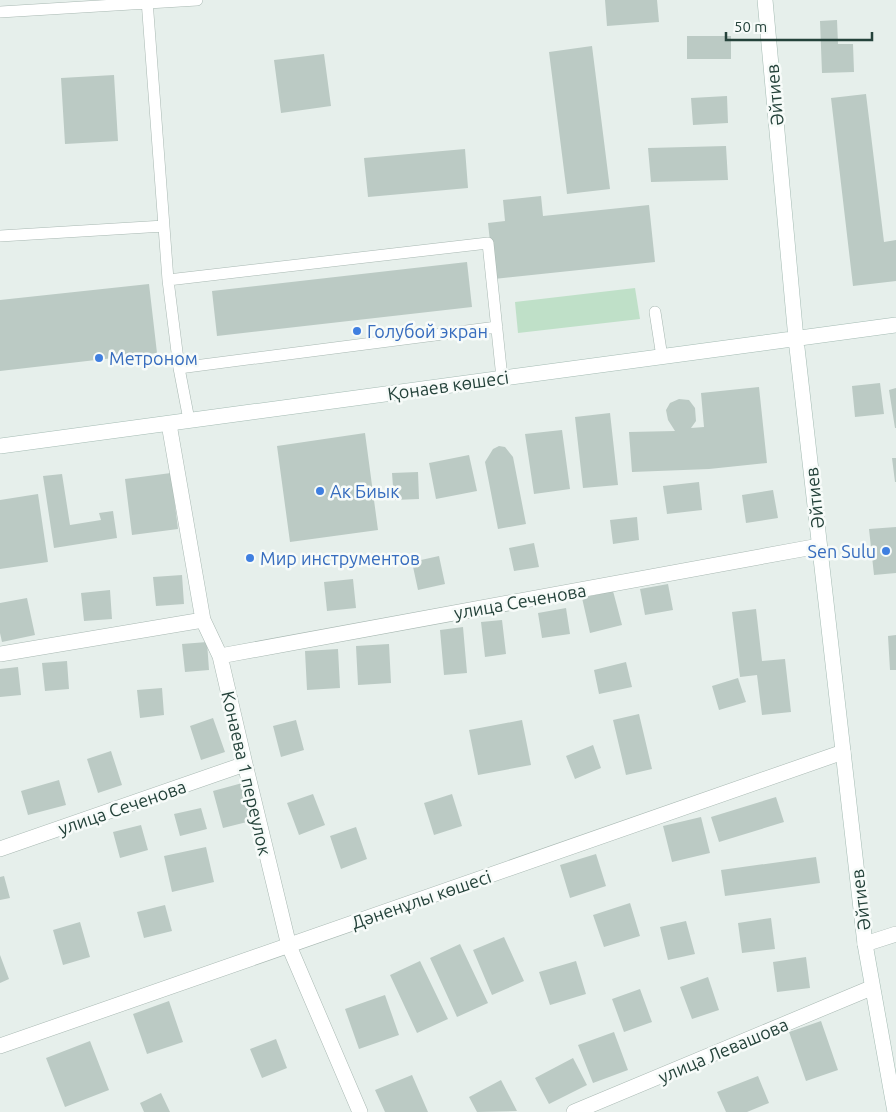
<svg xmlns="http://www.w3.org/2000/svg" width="896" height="1112" font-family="Ubuntu,sans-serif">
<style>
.green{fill:#bfe0c8}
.building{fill:#bbcac4}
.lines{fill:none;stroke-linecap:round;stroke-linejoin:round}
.lane-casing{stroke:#a8b8b2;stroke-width:12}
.street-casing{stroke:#a8b8b2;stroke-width:16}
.secondary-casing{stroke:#a4bbb3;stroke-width:16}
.lane{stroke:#fff;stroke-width:11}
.street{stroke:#fff;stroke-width:15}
.secondary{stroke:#fff;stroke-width:15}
.shop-dot{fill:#3f7fe0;stroke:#f7fbf9;stroke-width:2}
.labels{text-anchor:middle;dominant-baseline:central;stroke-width:5;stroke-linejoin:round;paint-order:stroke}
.street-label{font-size:18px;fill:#24423a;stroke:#f7fbf9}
.shop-label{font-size:18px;fill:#366cbe;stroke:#f7fbf9;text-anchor:start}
</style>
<rect width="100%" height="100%" fill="#e6efeb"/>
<path class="green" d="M635,288L640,319L518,333L515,302Z"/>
<path class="building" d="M605,0H657L659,22L607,26Z
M837,20L838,44H853L854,72L822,73L820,21Z
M687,36H731V59H687Z
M592,46L610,189L567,194L549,52Z
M324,54L331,106L281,113L274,60Z
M114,75L118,141L65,144L61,78Z
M866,94L884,242L896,240V281L853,286L831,98Z
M727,96L728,123L693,125L691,98Z
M726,146L728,180L651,182L648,148Z
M465,149L468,188L368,197L364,158Z
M541,196L543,216L649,205L655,262L494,279L488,223L505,221L503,200Z
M467,262L472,307L217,336L212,291Z
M149,284L157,353L0,371V300Z
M880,383L884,414L855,417L852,386Z
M759,387L767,463L709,469L632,472L629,432L675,431L668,420L666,410L670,403L679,399L689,400L695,408L696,421L691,428L704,427L701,393Z
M896,388V428H895L889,390Z
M610,413L618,485L583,488L575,417Z
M562,430L570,489L534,494L525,434Z
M365,433L378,530L290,542L277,446Z
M499,446L505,447L513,457L526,524L498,529L485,462L493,449Z
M469,455L477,491L436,499L429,463Z
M892,458H896V482H895Z
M418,472L419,499L394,500L392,473Z
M171,473L178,529L132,535L125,479Z
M62,474L70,525L101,520L99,513L113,511L117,538L54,548L43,476Z
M699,482L702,510L667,514L663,486Z
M773,490L778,518L746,523L742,495Z
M38,494L48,562L0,569V500Z
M637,517L639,540L613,544L610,520Z
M896,527V573L874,575L869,529Z
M534,543L539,567L514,571L509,548Z
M439,556L445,584L418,590L412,562Z
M182,575L184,604L156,606L153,577Z
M353,579L356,608L327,611L324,582Z
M668,584L673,610L645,615L640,589Z
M110,590L112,619L84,621L81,593Z
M613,591L622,625L590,633L582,598Z
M27,598L35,635L2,642L0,633V603Z
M566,608L570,634L542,638L538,613Z
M756,609L762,661L785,659L791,712L762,715L757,675L740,677L732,612Z
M502,620L506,654L485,657L481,622Z
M463,627L467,673L444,675L440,630Z
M896,635V670H890L888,636Z
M207,642L209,670L185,672L182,644Z
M389,644L391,683L358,685L356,646Z
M338,649L340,688L307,690L305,651Z
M67,661L69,689L45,691L42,663Z
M626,662L632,687L599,694L594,670Z
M18,667L21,695L0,697V669Z
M738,678L746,702L719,710L712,686Z
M162,688L164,715L140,718L137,690Z
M639,714L652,769L626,775L613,720Z
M213,718L225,752L201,760L190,726Z
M296,720L304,750L281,757L273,726Z
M522,720L531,765L478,775L469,730Z
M593,745L601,768L575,779L566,756Z
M111,751L122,785L98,793L87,759Z
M59,780L66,805L28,815L21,791Z
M246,782L255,820L223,828L213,791Z
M313,794L325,825L299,835L287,803Z
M452,794L462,826L434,835L424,803Z
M776,797L784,822L719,842L711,817Z
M201,808L207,829L180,836L174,814Z
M701,817L710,853L672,862L663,826Z
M141,825L148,850L120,858L113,832Z
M356,827L367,859L341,869L330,836Z
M206,847L214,882L172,892L164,856Z
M596,854L606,886L570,898L560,865Z
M816,857L820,883L725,896L721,870Z
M4,876L10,898L0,900V877Z
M630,903L640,936L604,947L593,915Z
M165,905L172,931L144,938L137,912Z
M771,918L775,949L742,953L738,923Z
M686,921L695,954L668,960L660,927Z
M80,922L90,957L63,965L53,930Z
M504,937L524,981L492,995L473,950Z
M460,944L488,1003L457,1017L430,958Z
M0,955L9,979L0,983Z
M806,957L810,988L777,992L773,962Z
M420,961L448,1019L417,1033L390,975Z
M576,961L586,994L550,1005L539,972Z
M708,977L719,1010L692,1019L680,987Z
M640,989L652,1022L624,1032L612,999Z
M385,995L399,1035L359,1049L345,1009Z
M169,1001L183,1042L147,1054L133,1014Z
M821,1021L838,1070L806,1081L789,1032Z
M614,1032L628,1070L593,1083L578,1045Z
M276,1039L287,1068L262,1078L250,1049Z
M90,1041L109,1090L65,1107L46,1058Z
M573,1058L587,1085L549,1104L535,1078Z
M412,1075L428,1112H385L375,1090Z
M758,1076L769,1103L747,1112H726L717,1092Z
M501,1080L517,1111L477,1112L469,1097Z
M161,1093L170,1112H144L140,1103Z"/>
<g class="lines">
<defs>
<path id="lane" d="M147,0L168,280L179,368L189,420
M0,12L197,0
M0,236L164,226
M168,280L488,243L502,378
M655,312L662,357
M179,368L497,327"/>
<path id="street" d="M169,424L203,620L220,656L245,764L289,946L360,1112
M0,654L203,620
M220,656L819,546
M0,849L245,764
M865,944L896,934
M0,1046L843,752
M574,1112L871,988"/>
<path id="secondary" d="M765,0L796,339L865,944L895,1112
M0,446L896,325"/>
</defs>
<use href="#lane" class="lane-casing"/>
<use href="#street" class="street-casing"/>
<use href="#secondary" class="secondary-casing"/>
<use href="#lane" class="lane"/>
<use href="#street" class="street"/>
<use href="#secondary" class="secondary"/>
</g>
<g class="shop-dot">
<circle cx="357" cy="331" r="5"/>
<circle cx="99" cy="358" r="5"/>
<circle cx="320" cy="491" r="5"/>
<circle cx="886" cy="551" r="5"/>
<circle cx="250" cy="558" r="5"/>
</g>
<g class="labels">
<g class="street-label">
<text transform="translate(774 95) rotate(-95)">Әйтиев</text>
<text transform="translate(448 385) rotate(-8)">Қонаев көшесі</text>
<text transform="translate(814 498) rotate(-96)">Әйтиев</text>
<text transform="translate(520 601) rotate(-10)">улица Сеченова</text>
<text transform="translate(247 773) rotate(77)">Конаева 1 переулок</text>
<text transform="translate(122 807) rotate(-19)">улица Сеченова</text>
<text transform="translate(421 899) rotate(-19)">Дәненұлы көшесі</text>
<text transform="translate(860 900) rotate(-97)">Әйтиев</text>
<text transform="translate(723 1050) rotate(-23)">улица Левашова</text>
</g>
<g class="shop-label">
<text x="367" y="331">Голубой экран</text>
<text x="109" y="358">Метроном</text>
<text x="330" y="491">Ак Биык</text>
<text x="876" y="551" text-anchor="end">Sen Sulu</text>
<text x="260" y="558">Мир инструментов</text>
</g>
</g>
<path d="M726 32v8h146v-8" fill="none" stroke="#24423a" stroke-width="2.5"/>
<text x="734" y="32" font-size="15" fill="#24423a" stroke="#f7fbf9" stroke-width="4" paint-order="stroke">50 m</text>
</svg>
